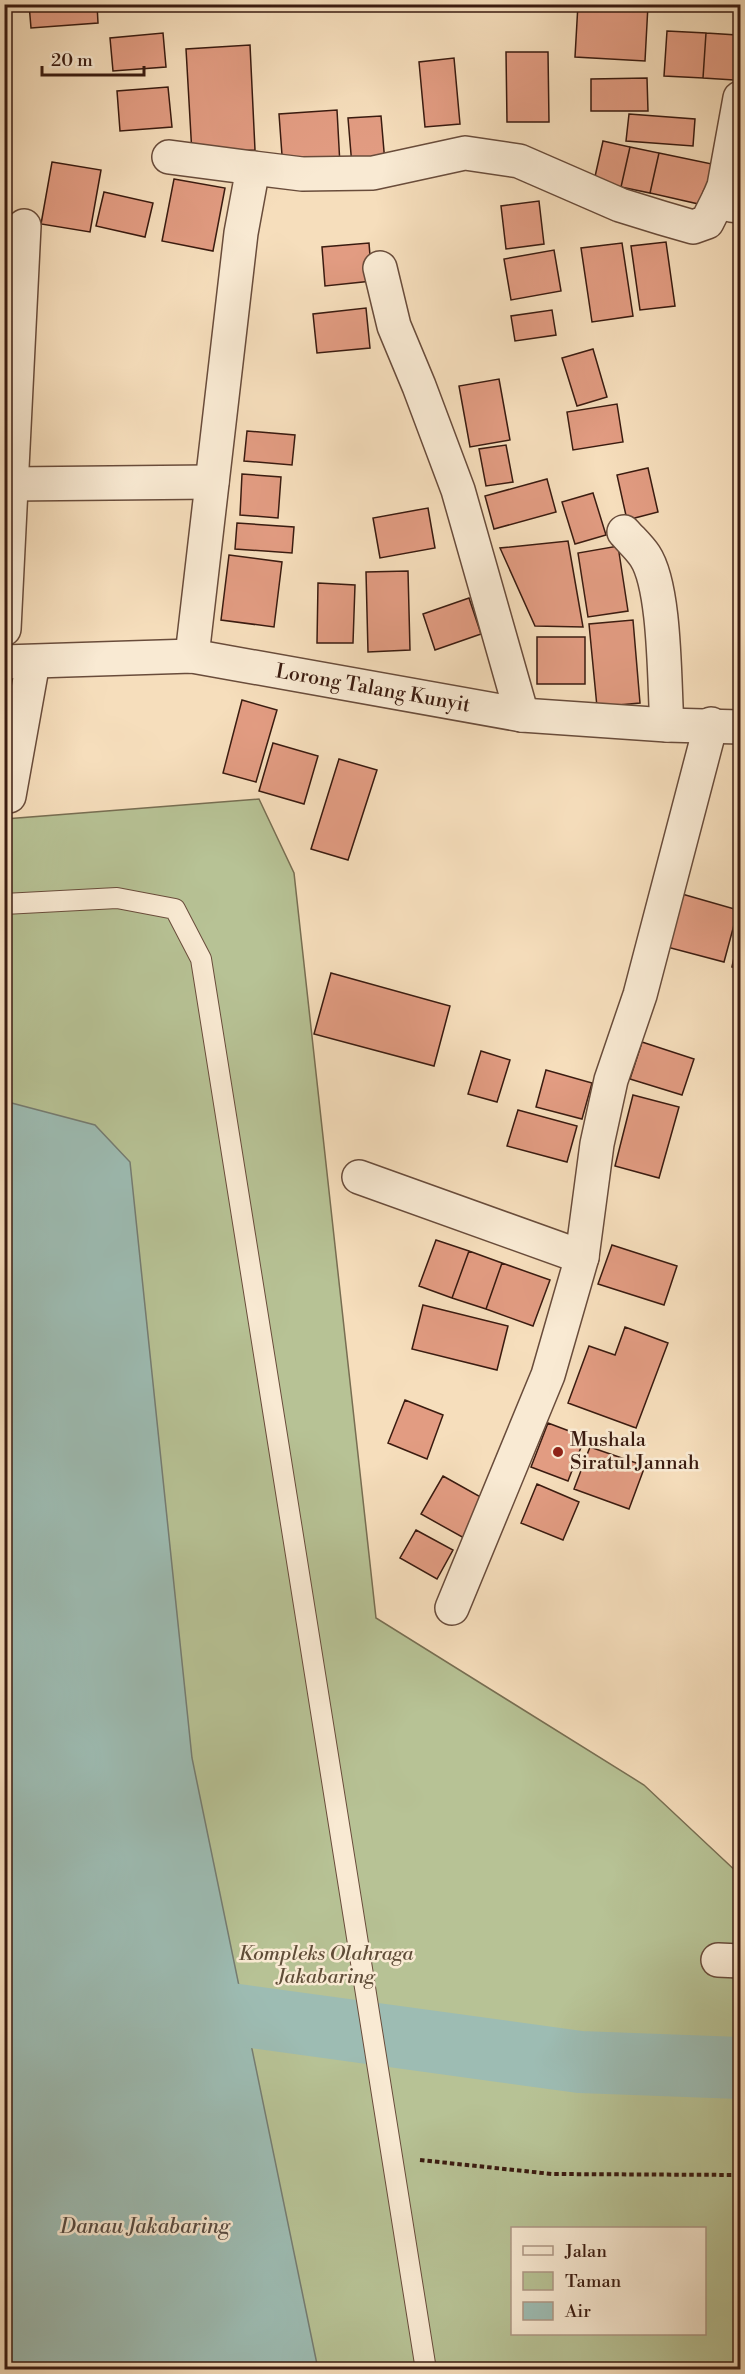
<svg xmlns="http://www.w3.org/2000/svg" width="745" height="2374" font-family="'Libre Bodoni',serif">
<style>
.green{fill:#b7c295;stroke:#786e52;stroke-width:1.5;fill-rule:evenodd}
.water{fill:#9dbcb3;stroke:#757c72;stroke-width:1.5}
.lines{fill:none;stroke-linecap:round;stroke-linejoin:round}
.river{stroke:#9dbcb3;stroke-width:62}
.building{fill:#e29c82;stroke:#3a1b10;stroke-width:1.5}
.service-casing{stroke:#694c3b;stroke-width:22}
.minor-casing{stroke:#694c3b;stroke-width:36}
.path{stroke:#3a1b10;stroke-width:4;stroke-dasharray:4.5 3;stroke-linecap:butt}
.service{stroke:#f9ead3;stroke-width:20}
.minor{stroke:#f9ead3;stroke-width:33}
.poi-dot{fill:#8f2418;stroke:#f9ead3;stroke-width:2}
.labels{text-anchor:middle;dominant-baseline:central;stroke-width:5;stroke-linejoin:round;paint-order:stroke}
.street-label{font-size:20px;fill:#3a1b10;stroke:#f9ead3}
.poi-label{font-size:20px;fill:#3a1b10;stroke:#f9ead3;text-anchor:start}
.park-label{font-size:20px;font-style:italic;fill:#604d38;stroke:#f9ead3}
.water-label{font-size:21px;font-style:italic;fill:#584b41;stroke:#f9ead3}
</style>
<rect width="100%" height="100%" fill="#f6debc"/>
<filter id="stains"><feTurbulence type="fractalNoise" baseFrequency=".00333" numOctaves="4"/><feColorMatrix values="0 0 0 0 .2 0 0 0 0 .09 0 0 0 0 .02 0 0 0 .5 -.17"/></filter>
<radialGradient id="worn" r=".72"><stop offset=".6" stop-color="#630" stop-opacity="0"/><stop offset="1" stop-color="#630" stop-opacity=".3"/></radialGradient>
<path class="green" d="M259,799L294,873L376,1618L644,1785L740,1875V2369L5,2370V819ZM512,2228H704V2334H512Z"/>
<path class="water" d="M4,1101L95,1125L130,1162L192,1758L318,2369H5Z"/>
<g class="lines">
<path class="river" d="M4,1983L580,2062L740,2068"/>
</g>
<path class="building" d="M29,4H97L98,23L31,28Z
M578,4L648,5L645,61L575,57Z
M667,31L706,33L703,78L664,76Z
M163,33L166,67L113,71L110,38Z
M706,33L737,35L734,80L703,78Z
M250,45L255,150L192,154L186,49Z
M506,52H548L549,122H507Z
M454,58L460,124L425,127L419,62Z
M647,78L648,111H591V79Z
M168,87L172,127L120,131L117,91Z
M337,110L340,165L283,169L279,114Z
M629,114L695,119L693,146L626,141Z
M381,116L385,163L352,166L348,118Z
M603,141L630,147L621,187L594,181Z
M630,147L659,153L650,193L621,187Z
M659,153L712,164L703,205L650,193Z
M52,162L101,170L90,232L41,224Z
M174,179L225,188L213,251L162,241Z
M104,192L153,203L145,237L96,226Z
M539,201L544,244L506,249L501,206Z
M666,242L675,306L640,310L631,246Z
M369,243L372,281L325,286L322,247Z
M622,243L633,316L592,322L581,248Z
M554,250L561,291L511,300L504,259Z
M366,308L370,348L317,353L313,314Z
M552,310L556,335L515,341L511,316Z
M593,349L607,397L577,406L562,358Z
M499,379L510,440L470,447L459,386Z
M617,404L623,442L573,450L567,412Z
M247,431L295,435L292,465L244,461Z
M506,445L513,482L486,486L479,449Z
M648,468L658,512L627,520L617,475Z
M242,474L281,477L278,518L240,515Z
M547,479L556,512L494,529L485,496Z
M593,493L606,535L575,544L562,502Z
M428,508L435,548L380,558L373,518Z
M237,523L294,527L292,553L235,549Z
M568,541L583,627L535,626L500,548Z
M618,546L628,611L588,617L578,553Z
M229,555L282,562L274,627L221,620Z
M408,571L410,650L368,652L366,572Z
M318,583L355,585L353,643H317Z
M469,598L481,634L435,650L423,614Z
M633,620L640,703L597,707L589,624Z
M537,637H585V684H537Z
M242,700L277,710L256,782L223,773Z
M273,743L318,756L304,804L259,791Z
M339,759L377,770L348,860L311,849Z
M682,894L738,910L724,962L667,947Z
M740,928V969L732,967Z
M331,973L450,1006L434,1066L314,1034Z
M642,1042L694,1059L682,1095L630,1079Z
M481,1051L510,1060L497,1102L468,1094Z
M546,1070L592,1083L582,1119L536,1107Z
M633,1095L679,1107L659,1178L615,1166Z
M518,1110L577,1126L567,1162L507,1146Z
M436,1240L469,1251L452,1298L419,1286Z
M612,1245L677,1266L664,1305L598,1284Z
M469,1251L502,1263L486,1309L452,1298Z
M502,1263L550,1280L533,1326L486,1309Z
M423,1305L508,1326L497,1370L412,1349Z
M625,1327L668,1343L636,1428L568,1403L589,1346L615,1355Z
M405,1400L443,1415L427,1459L388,1443Z
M548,1423L585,1437L568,1481L531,1467Z
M590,1447L645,1466L629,1509L574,1489Z
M443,1476L486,1500L464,1538L421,1514Z
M537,1484L579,1502L563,1540L521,1523Z
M416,1530L453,1550L437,1579L400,1558Z"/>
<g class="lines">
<defs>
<path id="service" d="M4,904L117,898L175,909L201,959L426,2370"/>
<g id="minor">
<path d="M740,98L724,186L719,198L731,205L740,206"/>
<path d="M169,157L253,168L241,233L192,656"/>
<path d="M253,168L302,174L373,173L465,153L519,161L620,205L662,218L693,227L707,222L719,198"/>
<path d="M380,268L394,326L419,386L458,490L522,715"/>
<path d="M10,484L212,482"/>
<path d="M624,532C631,540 639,547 645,556C666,588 664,685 667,725"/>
<path d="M4,629L24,226"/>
<path id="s1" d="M4,662L192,656L522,715L667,725L740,727"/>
<path d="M9,796L33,662"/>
<path d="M359,1177L582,1257"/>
<path d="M452,1608L548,1375L582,1257L597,1144L611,1080L640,995L711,724"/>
<path d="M718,1960L740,1961"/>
</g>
</defs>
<use href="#service" class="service-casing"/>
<use href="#minor" class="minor-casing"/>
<path class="path" d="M420,2160L552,2174L740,2175"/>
<use href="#service" class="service"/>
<use href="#minor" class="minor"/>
</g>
<circle class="poi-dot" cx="558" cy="1452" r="6"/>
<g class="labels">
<g class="street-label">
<text stroke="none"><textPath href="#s1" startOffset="372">Lorong Talang Kunyit</textPath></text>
</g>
<g class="poi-label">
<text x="570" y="1440">Mushala<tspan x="570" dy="23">Siratul Jannah</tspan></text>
</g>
<g class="park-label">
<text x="326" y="1954">Kompleks Olahraga<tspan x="326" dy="23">Jakabaring</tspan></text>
</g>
<g class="water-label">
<text x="145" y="2227">Danau Jakabaring</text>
</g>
</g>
<rect width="745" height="2374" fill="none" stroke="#f6debc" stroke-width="24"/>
<rect x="6" y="6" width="733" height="2362" fill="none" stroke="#3a1b10" stroke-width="3"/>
<rect x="12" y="12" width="721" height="2350" fill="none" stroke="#3a1b10" stroke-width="1.5"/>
<rect x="511" y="2227" width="195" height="108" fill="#f9ead3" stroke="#ad9785" stroke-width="1.5"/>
<rect x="523" y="2246" width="30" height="9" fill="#f9ead3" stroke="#ad9785" stroke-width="1.5"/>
<text x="565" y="2257" font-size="18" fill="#3a1b10">Jalan</text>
<rect x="523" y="2272" width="30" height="18" fill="#b7c295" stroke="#ad9785" stroke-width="1.5"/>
<text x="565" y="2287" font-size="18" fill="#3a1b10">Taman</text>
<rect x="523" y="2302" width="30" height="18" fill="#9dbcb3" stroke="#ad9785" stroke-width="1.5"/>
<text x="565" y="2317" font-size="18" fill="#3a1b10">Air</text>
<path d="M42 66v9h102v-9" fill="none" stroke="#3a1b10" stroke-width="3"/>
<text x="51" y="66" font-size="18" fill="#3a1b10" stroke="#f9ead3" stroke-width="4.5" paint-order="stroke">20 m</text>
<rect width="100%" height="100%" filter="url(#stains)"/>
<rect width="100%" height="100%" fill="url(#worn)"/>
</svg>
